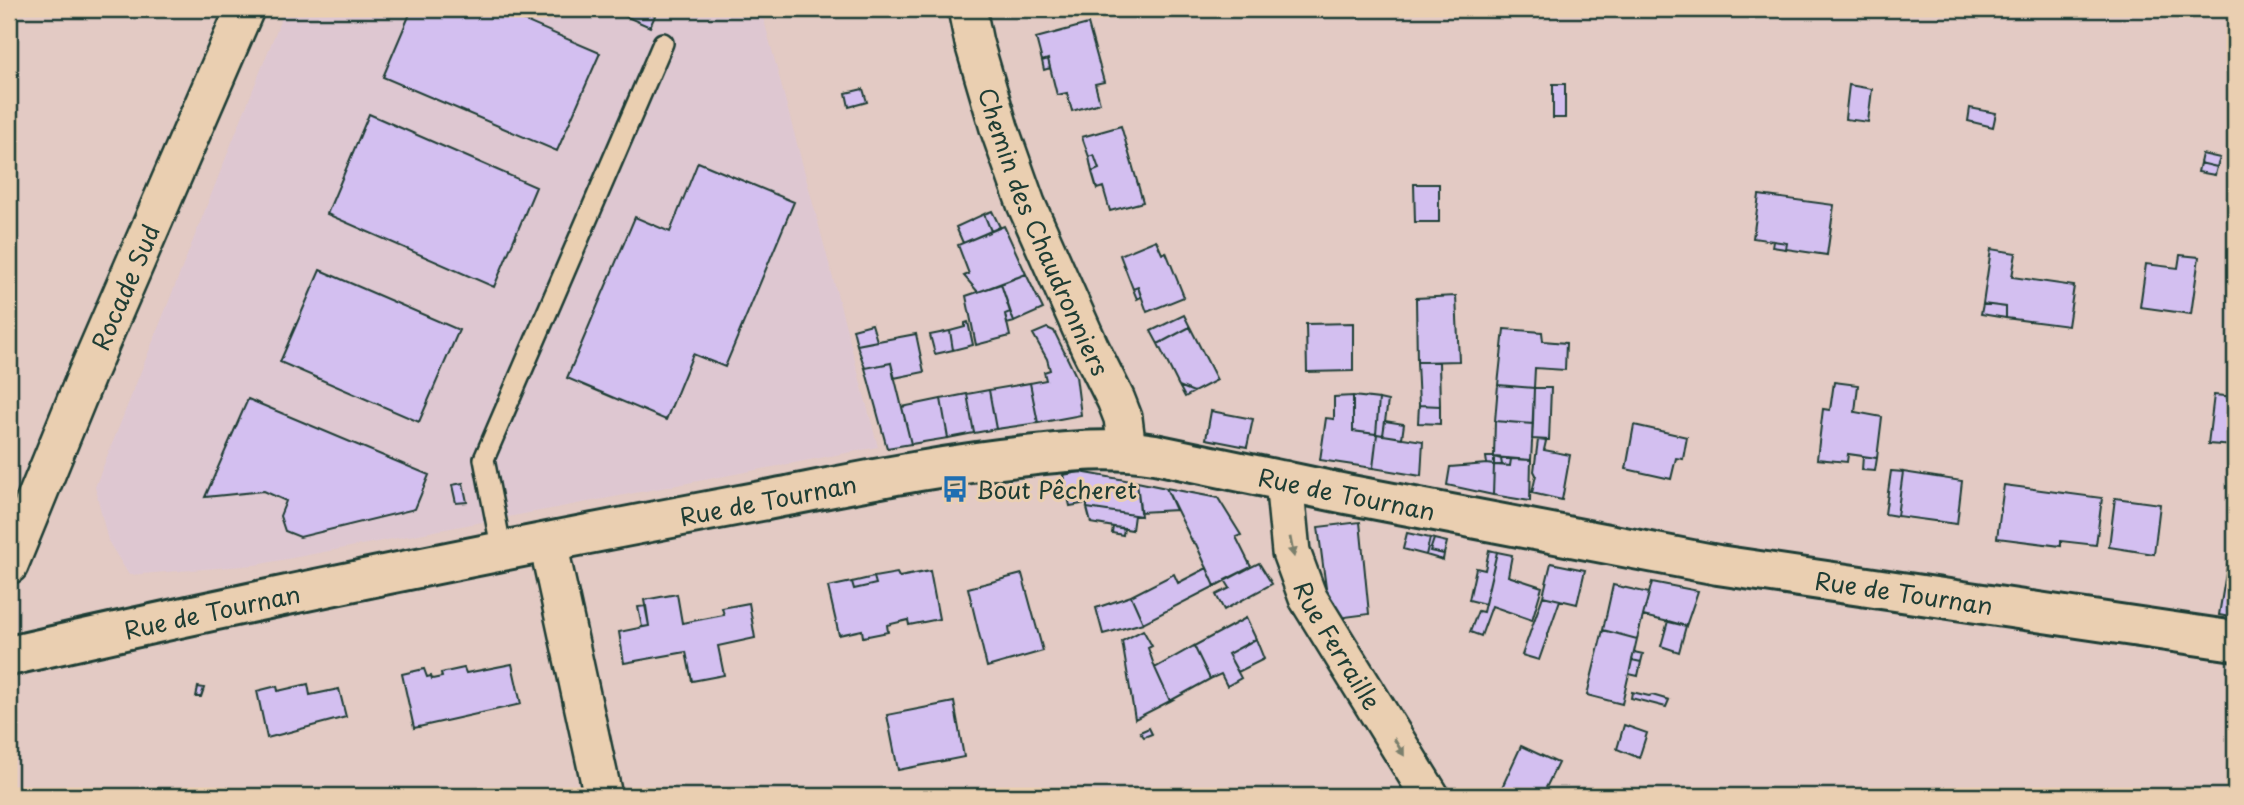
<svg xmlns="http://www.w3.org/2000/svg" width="2244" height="805" font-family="'Playpen Sans',sans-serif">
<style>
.built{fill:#dec7d1}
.building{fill:#d3bff0;stroke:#1f3d34;stroke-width:2}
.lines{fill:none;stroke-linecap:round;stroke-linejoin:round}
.service-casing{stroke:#1f3d34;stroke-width:24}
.minor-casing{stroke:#1f3d34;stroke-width:42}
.tertiary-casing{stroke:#1f3d34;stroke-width:44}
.service{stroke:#eacfb1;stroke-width:19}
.minor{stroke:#eacfb1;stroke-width:37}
.tertiary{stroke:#eacfb1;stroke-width:38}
.oneway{fill:#7a7f6c}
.labels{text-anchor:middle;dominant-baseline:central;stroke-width:6;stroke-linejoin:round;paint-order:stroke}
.street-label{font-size:24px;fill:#1f3d34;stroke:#eacfb1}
.poi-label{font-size:24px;fill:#1f3d34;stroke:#eacfb1;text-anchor:start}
</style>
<rect width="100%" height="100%" fill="#e3cac4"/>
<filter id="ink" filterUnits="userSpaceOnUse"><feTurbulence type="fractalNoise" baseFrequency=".0143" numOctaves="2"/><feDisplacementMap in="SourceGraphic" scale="14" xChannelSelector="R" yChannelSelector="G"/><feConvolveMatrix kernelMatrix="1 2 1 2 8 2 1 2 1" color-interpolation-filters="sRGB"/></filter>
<g filter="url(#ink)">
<path class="built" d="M285,9H761L878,447L255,565L129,575L108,541L95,487Z"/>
<path class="building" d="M412,9H497L600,53L557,151L383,77Z
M609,9H658L650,27Z
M1088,24L1104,82L1095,84L1100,103L1072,111L1067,93L1057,95L1048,59L1042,61L1036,38Z
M1048,59L1050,68L1044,70L1042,61Z
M1553,84H1565V118H1553Z
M1849,85L1872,89L1868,122L1845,119Z
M863,89L867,102L849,107L846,93Z
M1970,108L1996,113L1993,127L1968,121Z
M369,114L536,187L494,287L327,214Z
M1121,126L1143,202L1110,211L1103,187L1097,189L1092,172L1099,169L1094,155L1089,157L1082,137Z
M2202,154L2220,158L2217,167L2200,163Z
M1094,155L1099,169L1092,172L1089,157Z
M698,162L794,202L725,367L693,354L666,420L567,378L635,217L670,232Z
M2200,163L2217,167L2215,175L2198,172Z
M1414,184H1439V222H1415Z
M1759,195L1834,205L1827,255L1786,249L1787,243L1753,238Z
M992,211L1000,227L991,231L984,214Z
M984,214L991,231L963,243L956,227Z
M1004,226L1026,274L978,292L964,276L969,274L958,245Z
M1156,240L1162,254L1166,252L1184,297L1147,312L1138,287L1133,289L1120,255Z
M1773,241L1787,243L1786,249L1772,247Z
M1991,249L2016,253L2012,277L2074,286L2068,326L2006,318V307L1983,304Z
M2180,255L2199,257L2191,314L2140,307L2146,264L2178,268Z
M320,270L459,330L419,422L280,362Z
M1026,274L1043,309L1014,322L1001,284Z
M1001,284L1010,312L1005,314L1010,336L976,345L966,296Z
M1138,287L1141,297L1137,299L1133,289Z
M1456,296L1459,361L1417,362L1416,298Z
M1983,304L2006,307V318L1981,314Z
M1010,312L1014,322L1007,324L1005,314Z
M1184,315L1190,327L1158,344L1151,331Z
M968,322L973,345L953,350L950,331L965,327V323Z
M1353,323V371L1307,372L1306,324Z
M872,324L877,341L857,345L853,329Z
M1190,327L1217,380L1194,392L1179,386L1158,344Z
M1047,328L1054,331L1076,376L1081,415L1038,423L1030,383L1046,380L1044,372L1050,370L1047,359L1033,334Z
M1504,329L1542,332L1543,341L1566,343L1565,370L1535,368L1534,388L1498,385Z
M950,331L953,350L935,354L930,335Z
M916,334L924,372L894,378L891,363L865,368L857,345Z
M1417,362H1439L1440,406L1419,405Z
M891,363L911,444L887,448L865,368Z
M1834,382L1858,385L1855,412L1882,417L1877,458L1848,454L1847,462L1817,459L1823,409L1830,410Z
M1030,383L1038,423L996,429L989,390Z
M1498,385L1534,388L1533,424L1495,421Z
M1179,386L1194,392L1185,397Z
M1534,388H1551L1549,440L1532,439Z
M989,390L996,429L974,433L967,394Z
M967,394L974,433L948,438L941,399Z
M2214,395L2235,397V446L2208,444Z
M1353,396V431L1377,434L1373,468L1320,460L1326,418L1334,419V397Z
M1353,396L1379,399L1376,434L1353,431Z
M248,399L429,475L415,509L300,537L285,531L280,516L286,501L264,491L205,497Z
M941,399L948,438L911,444L902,407Z
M1379,399L1388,401L1383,435L1376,434Z
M1419,405L1440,406V424L1418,423Z
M1211,411L1253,419L1247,447L1206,439Z
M1385,421L1404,424L1402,438L1383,435Z
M1495,421L1533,424L1531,460L1494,457Z
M1634,425L1687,437L1683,459L1676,458L1671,479L1626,469Z
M1377,434L1423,441L1421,476L1373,468Z
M1538,440L1546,441L1544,450L1570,455L1562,500L1532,493L1536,475L1534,471Z
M1863,456L1877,458L1875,471L1862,470Z
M1486,457H1494V465L1487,464Z
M1494,457L1501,459L1502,465H1494Z
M1501,459H1511L1510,466L1502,465Z
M1511,459L1531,460L1530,501L1493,495L1494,465L1510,466Z
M1487,464L1494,465L1493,495L1447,485L1450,467Z
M1891,471L1903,472L1897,516L1885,514Z
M1080,472L1137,482L1141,516L1087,508V503L1070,506L1063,475Z
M1903,472L1962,481L1957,524L1897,516Z
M1137,482L1166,488L1176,510L1140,512Z
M463,483L467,502L456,503L452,485Z
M2004,485L2102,498L2096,545L2061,541V546L1997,538Z
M1166,488L1218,498L1241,535L1236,537L1251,567L1215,586L1196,544L1193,543Z
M2115,498L2160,504L2154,554L2109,547Z
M1087,508L1134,515L1132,530L1091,523Z
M1360,522L1369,614L1330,619L1318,527Z
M1113,527L1124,528L1123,535L1112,533Z
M1407,533L1430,538L1426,555L1403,549Z
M1430,538L1434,539L1430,551L1444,554L1443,560L1426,555Z
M1434,539L1447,542L1444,554L1430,551Z
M1489,550L1497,552L1485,604L1469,600L1476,568L1485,570Z
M1497,552L1512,555L1508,576L1542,587L1532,620L1492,606L1481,636L1470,632L1478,611L1483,612Z
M2228,561H2235V618L2219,615Z
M1259,563L1272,584L1224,610L1216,595L1230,588L1225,580Z
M1551,563L1585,570L1577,604L1543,596Z
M1207,568L1215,586L1143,623L1131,596L1174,574L1178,583Z
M930,571L939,619L909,625L908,620L887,625L888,632L863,637L862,630L839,635L828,587L852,582L854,589L876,584L874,577L897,573L899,577Z
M1022,574L1043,651L987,667L968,588Z
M874,577L876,584L854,589L852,582Z
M1652,582L1698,591L1686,626L1643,616Z
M1613,585L1649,593L1637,639L1603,630Z
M677,594L682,623L724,615L722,608L749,603L755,638L718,646L724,675L692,681L686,652L624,663L619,632L649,626L644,600Z
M1131,596L1143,623L1103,634L1096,608Z
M1543,596L1560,600L1539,660L1522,655Z
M646,606L649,626L642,627L638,607Z
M1246,618L1256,639L1228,654L1241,678L1227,686L1221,674L1210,679L1194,646Z
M1668,621L1686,626L1679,652L1661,646Z
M1143,630L1152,646L1148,648L1155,668L1170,701L1135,719L1122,641Z
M1603,630L1637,639L1622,704L1587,695Z
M1256,639L1264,659L1238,672L1228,654Z
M1194,646L1210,679L1170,701L1155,668Z
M1634,652L1643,654L1641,662L1632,660Z
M1632,660L1641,662L1638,676L1629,674Z
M512,664L521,704L414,728L402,674L424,669L427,677L431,676L432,679L442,677L441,673L464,668L466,673Z
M308,684L310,695L339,689L346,717L267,738L257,691L277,686L278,691Z
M198,687L204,688L201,697H196Z
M1632,692L1649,696L1652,695L1669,700L1666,707L1631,698Z
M954,702L964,757L898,770L887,715Z
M1624,725L1647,733L1639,758L1617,749Z
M1149,728L1152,734L1144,737L1140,732Z
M1521,746L1558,763L1542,796H1498Z"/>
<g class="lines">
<defs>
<path id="service" d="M502,552L484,459L663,43"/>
<g id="minor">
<path id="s1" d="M967,9L974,43L999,128L1026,204L1090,348L1116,400L1123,418L1127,450"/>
<path id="s2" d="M1284,480L1291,552L1308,598L1430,796"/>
<path d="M548,543L603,796"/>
<path id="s3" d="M9,565L87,374L245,9"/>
</g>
<g id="tertiary">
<path id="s4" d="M9,656C258,599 510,548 761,501C850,484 938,465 1027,456C1071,451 1112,447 1155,454L1346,494L1718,565L2235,641"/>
</g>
</defs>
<use href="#service" class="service-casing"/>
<use href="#minor" class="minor-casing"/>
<use href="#tertiary" class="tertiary-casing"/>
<use href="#service" class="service"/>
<use href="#minor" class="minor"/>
<use href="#tertiary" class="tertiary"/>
</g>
<defs><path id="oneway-solid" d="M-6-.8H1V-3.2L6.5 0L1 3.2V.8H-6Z" transform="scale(1.75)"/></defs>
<g class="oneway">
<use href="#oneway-solid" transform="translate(1292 547) rotate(79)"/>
<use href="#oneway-solid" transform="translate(1399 747) rotate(59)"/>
</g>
</g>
<defs>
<symbol id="bus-bare" viewBox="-9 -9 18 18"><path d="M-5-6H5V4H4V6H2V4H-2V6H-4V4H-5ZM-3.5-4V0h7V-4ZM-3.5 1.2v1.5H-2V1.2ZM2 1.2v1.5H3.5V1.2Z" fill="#1f6fb2" stroke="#eacfb1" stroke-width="2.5" paint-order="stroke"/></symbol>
</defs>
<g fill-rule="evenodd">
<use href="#bus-bare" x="936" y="470" width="38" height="38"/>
</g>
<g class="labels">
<g class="street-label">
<text stroke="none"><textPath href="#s1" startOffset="236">Chemin des Chaudronniers</textPath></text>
<text stroke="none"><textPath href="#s3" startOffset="301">Rocade Sud</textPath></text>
<text stroke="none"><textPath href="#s4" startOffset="1362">Rue de Tournan</textPath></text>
<text stroke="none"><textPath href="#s4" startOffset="775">Rue de Tournan</textPath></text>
<text stroke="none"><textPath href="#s4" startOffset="1928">Rue de Tournan</textPath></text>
<text stroke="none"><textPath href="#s4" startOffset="208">Rue de Tournan</textPath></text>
<text stroke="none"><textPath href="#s2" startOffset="177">Rue Ferraille</textPath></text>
</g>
<g class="poi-label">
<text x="976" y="489">Bout Pêcheret</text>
</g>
</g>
<rect width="2244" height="805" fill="none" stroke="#eacfb1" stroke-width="35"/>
<rect x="18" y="18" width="2209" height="770" fill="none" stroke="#1f3d34" stroke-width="2.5" filter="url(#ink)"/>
</svg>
